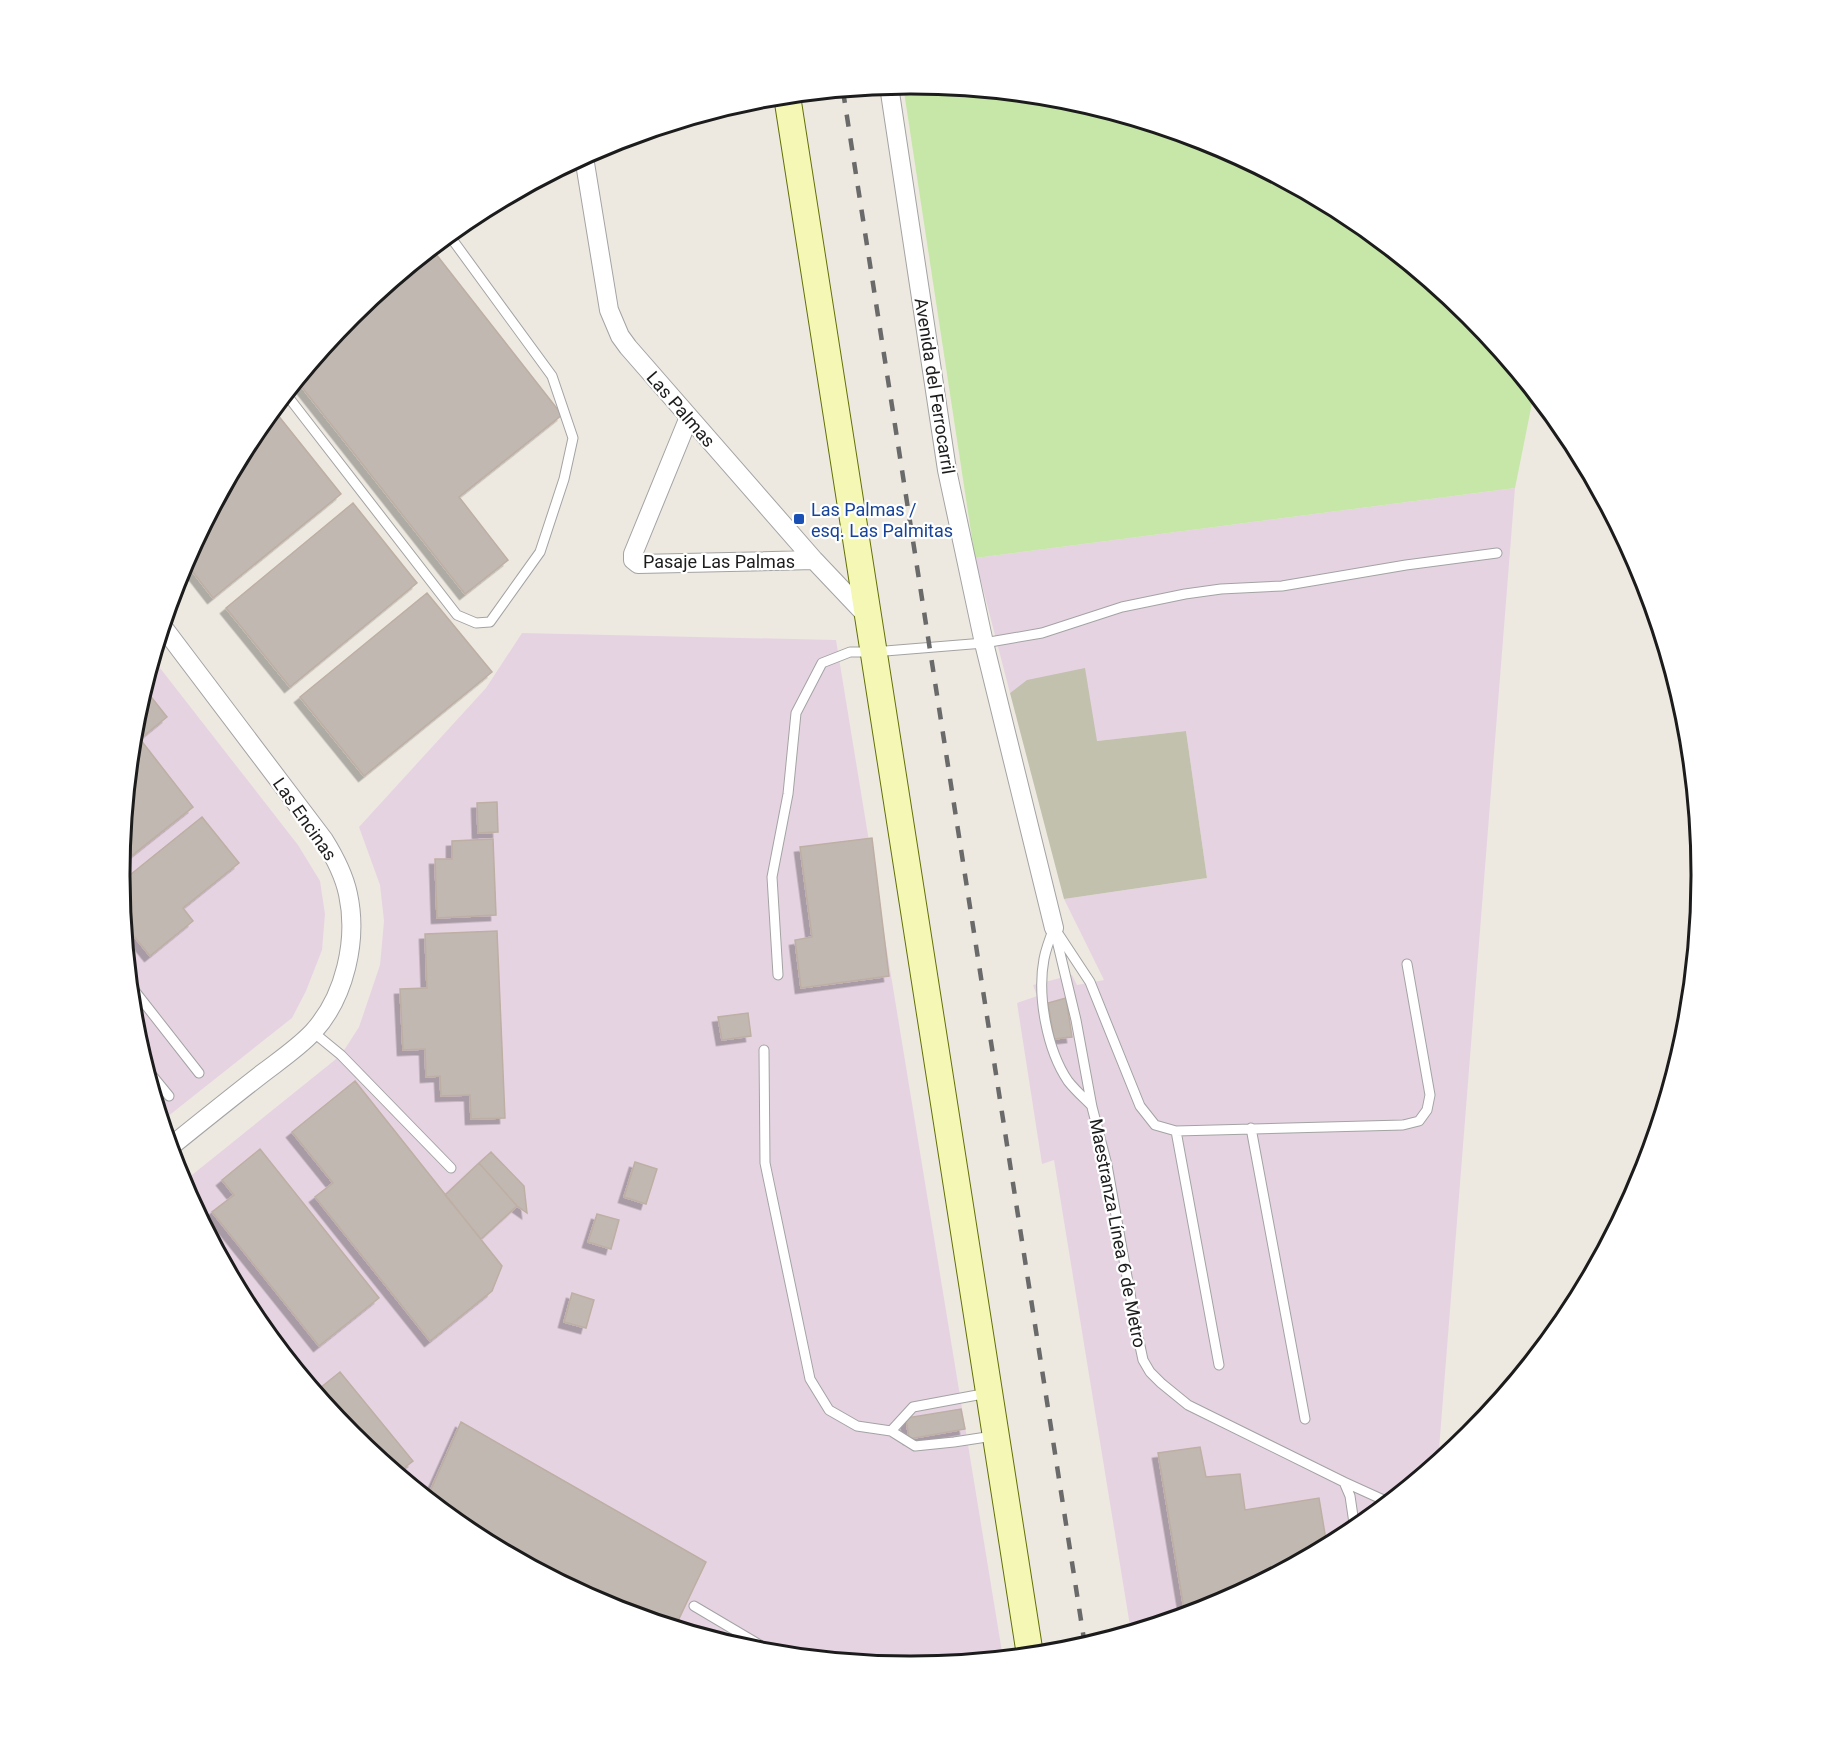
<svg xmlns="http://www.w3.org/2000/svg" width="1821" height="1751" font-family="Roboto,sans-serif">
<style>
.industrial{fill:#e6d3e2}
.construction{fill:#c1c1ad}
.grass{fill:#c6e7a7}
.building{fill:#c1b8b1;stroke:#beafa4;stroke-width:1.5;filter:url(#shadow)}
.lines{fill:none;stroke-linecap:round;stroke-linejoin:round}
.lane-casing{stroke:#a3a3a3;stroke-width:11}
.street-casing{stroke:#a3a3a3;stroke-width:20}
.secondary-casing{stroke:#636f06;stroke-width:28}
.lane{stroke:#fff;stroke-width:9}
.street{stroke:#fff;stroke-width:18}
.secondary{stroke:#f4f8b4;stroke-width:26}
.rail{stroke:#6a6a6a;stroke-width:4.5;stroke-dasharray:12 12;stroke-linecap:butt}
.transit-dot{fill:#1a4fb4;stroke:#fff;stroke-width:2}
.labels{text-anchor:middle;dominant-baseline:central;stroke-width:4.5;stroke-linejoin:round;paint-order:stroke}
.street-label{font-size:18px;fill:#1c1c1c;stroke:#fff}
.transit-label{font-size:18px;fill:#164399;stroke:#fff;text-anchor:start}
.rim{fill:none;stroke:#1c1c1c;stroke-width:3}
</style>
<defs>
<filter id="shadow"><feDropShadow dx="-5.5" dy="5.5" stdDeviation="0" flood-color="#0004"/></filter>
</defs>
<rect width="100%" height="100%" fill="#ede9e1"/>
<path class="industrial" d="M1515,488L1438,1462L1350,1534L1213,1607L1131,1632L1054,1160L1042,1164L1017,1003L1037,996L1033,985L1072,975L1077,985L1104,980L1064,899L1207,878L1186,731L1097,741L1028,680L1010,693L975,558Z
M522,633L836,640L1003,1658L911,1667L756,1652L607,1607L470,1533L351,1435L252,1315L182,1183L341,1055L359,1027L380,965L384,921L380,885L359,827L486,688Z
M153,659L298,845L320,881L325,914L322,950L306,991L292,1018L162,1121L134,1030L119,875L134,721Z"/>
<path class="construction" d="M1085,668L1097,741L1186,731L1207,878L1064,899L1010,693L1027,680Z"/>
<path class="grass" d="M911,84L1065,99L1214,144L1351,218L1470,316L1534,393L1515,488L975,558L903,85Z"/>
<path class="building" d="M432,249L562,415L459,497L508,560L465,594L297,381L351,316Z
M277,414L341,494L213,598L185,562L253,435Z
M353,503L417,583L290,687L226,608Z
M427,593L492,672L364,776L300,697Z
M144,688L167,717L140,739L193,807L120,865L134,721Z
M497,802L498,832L478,833L477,803Z
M202,817L239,863L183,908L193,921L150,956L124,924L120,883Z
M872,838L889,976L801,988L795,940L812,937L800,847Z
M493,839L496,915L437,918L435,859H452V841Z
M497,931L505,1118L471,1119L470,1095L441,1096L440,1076L426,1077L425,1049L403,1050L400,989L427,988L425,934Z
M1066,998L1072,1037L1054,1039L1048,1003Z
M748,1013L751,1036L722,1040L718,1017Z
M355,1081L502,1266L492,1291L430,1341L315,1197L333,1183L292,1132Z
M260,1149L379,1298L319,1346L212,1212L234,1195L222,1180Z
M491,1152L524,1186L527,1213L517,1206L479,1163Z
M635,1162L657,1169L646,1204L624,1197Z
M479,1163L517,1206L481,1239L445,1195Z
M597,1214L619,1220L611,1249L588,1242Z
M572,1293L594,1300L586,1328L564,1322Z
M340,1372L413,1461L397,1473L351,1435L315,1392Z
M961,1409L965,1429L909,1439L906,1418Z
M461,1422L706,1562L675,1627L607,1607L470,1533L427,1498Z
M1200,1447L1206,1477L1240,1474L1245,1510L1319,1498L1327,1546L1213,1607L1185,1615L1158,1453Z"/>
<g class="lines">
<defs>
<path id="lane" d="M286,394L457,615L476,623L490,622L540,552L564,479L573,438L552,376L449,235
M1054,928L1076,1020L1092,1107L1107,1165L1136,1327L1143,1360L1150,1372L1161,1383L1188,1405L1344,1482L1350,1496L1355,1530
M1054,928C1050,938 1046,948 1044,959C1037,996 1047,1050 1068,1081C1075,1090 1083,1097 1091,1105
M1059,935L1090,982L1140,1106L1155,1125L1176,1131L1403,1125L1419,1121L1427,1110L1430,1095L1407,964
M778,975L772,877L788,794L796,713L822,663L850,652H873L984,643L1042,633L1122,607L1185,594L1221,589L1282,586L1406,565L1497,553
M130,985L199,1073
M313,1032L341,1055L451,1168
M764,1050L765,1163L810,1379L829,1410L857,1426L891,1431
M146,1068L169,1096
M1251,1128L1305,1419
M1176,1131L1219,1365
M988,1393L913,1407L891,1431L915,1446L954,1442L993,1436
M1344,1482L1388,1502
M694,1606L775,1654"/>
<path id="street" d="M889,86L947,470L984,643L1054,928
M584,157L609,310L620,336L628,347L814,560L868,617
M689,417L633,554V560L638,564L814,560
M163,627L324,840C334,856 344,875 348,894C358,940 345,997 313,1032C299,1047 280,1060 263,1073C232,1097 201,1122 170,1147"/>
<path id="secondary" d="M787,96L1030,1655"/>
</defs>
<use href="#lane" class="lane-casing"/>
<use href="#street" class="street-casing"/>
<use href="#secondary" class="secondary-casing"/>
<use href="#lane" class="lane"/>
<use href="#street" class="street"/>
<use href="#secondary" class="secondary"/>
<path class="rail" d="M843,91L1085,1646"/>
</g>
<rect class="transit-dot" x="793" y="513" width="12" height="12" rx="3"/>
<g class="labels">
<g class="street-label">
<text transform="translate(935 386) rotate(81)">Avenida del Ferrocarril</text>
<text transform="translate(681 409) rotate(49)">Las Palmas</text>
<text x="719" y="561">Pasaje Las Palmas</text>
<text transform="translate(305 819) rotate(55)">Las Encinas</text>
<text transform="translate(1118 1233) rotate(79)">Maestranza Línea 6 de Metro</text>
</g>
<g class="transit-label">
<text x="811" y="509">Las Palmas /<tspan x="811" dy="21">esq. Las Palmitas</tspan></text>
</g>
</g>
<path d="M0 0H1821V1751H0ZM910 94H911A780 780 0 0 1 1691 874V876A780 780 0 0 1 911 1656H910A780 780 0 0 1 130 876V874A780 780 0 0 1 910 94Z" fill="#fff" fill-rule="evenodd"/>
<path class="rim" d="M910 94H911A780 780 0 0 1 1691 874V876A780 780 0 0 1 911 1656H910A780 780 0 0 1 130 876V874A780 780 0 0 1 910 94Z"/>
</svg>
